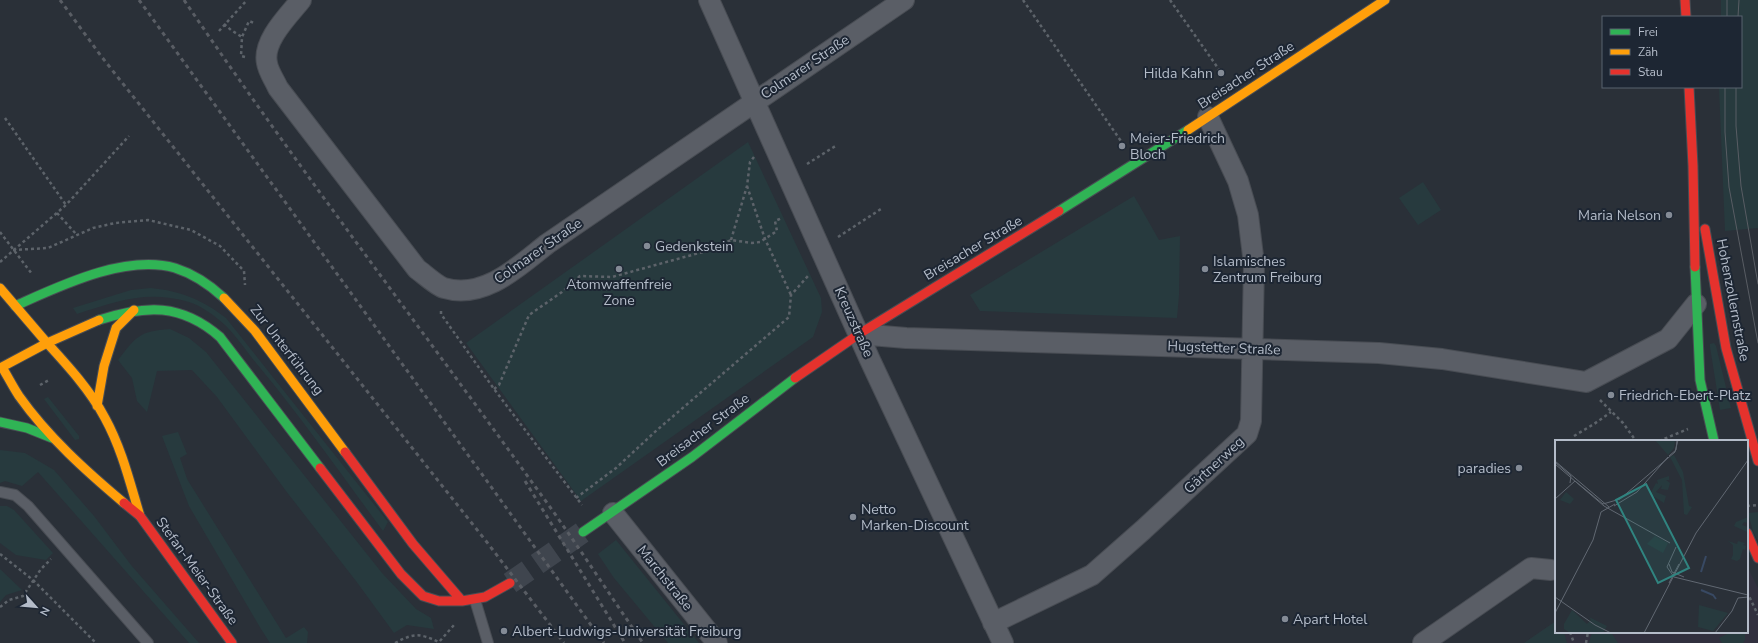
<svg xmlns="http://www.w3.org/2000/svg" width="1758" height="643" font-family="'Nunito Sans',sans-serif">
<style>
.medical{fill:#31303e}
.green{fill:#273a3e}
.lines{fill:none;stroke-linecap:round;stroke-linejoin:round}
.secondary-tunnel{stroke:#3f454e;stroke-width:22;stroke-dasharray:22 11;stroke-linecap:butt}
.lane-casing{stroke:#484c53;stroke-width:12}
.street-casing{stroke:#484c53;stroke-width:22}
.fast-casing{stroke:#484c53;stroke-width:11}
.slow-casing{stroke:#484c53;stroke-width:11}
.jam-casing{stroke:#484c53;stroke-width:11}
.path{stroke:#5d636a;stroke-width:2.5;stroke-dasharray:3 3;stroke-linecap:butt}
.lane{stroke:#5a5e66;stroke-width:10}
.street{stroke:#5a5e66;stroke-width:20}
.fast{stroke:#30b455;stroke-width:9}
.slow{stroke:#ff9f0a;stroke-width:9}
.jam{stroke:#e5322d;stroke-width:9}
.tram{stroke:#595d64;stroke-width:1}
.rail{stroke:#595d64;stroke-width:3;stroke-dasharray:4 4;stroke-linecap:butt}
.poi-dot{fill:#848b96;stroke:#1d2633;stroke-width:1.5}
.labels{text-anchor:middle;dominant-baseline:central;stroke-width:4;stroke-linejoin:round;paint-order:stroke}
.street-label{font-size:14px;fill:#b4bcc9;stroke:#1d2633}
.poi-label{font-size:14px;fill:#b4bcc9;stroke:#1d2633;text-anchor:start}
.inset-river{fill:none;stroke:#384963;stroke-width:2}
.inset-road{fill:none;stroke:#616872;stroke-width:1}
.view{fill:#308480;fill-opacity:0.15;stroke:#308480;stroke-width:2}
.inset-edge{fill:none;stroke:#b4bcc9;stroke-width:2}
</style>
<rect width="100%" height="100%" fill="#2a3038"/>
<path class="medical" d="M1747,566L1758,588V643H1524L1556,621V632H1747Z"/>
<path class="green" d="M1721,0H1758V228L1725,231L1719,87H1741V17H1721Z
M748,142L821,298L822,312L813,337L581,501L466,343Z
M1423,182L1441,210L1418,225L1399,198Z
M1134,196L1159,240L1180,236L1179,295L1177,318L980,311L970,295Z
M151,288C181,291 203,300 226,318L388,522L383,531C343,477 304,421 261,369C249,355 238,338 225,325C215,316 202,306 189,302C146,290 118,301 77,314L73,308L131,290Z
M170,329L189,338L206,352L382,573L416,609L431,618L434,629L407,625L394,633L356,581L286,491L217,397L192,370L157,371L147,412L137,401L132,378L118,360C136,337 139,331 170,329Z
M1714,343L1716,346L1731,408L1720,410L1710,347V344Z
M48,397L79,436V439L75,440L44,399Z
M178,432L187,454L180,458L187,479L286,638L304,627L308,632L307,643H270L261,629L189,506L162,436Z
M0,450L25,453L54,470L94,516L131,565L199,643H189L38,472L22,486L5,481L0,483Z
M0,506H7L14,510L53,553L46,560L16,555L0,543Z
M1758,512V541L1753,531L1748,513Z
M616,540L699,643H668L614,578L598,554Z
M0,569L22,590L6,595L0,602Z
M1556,621V632H1564L1567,643H1524Z
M1592,632H1611L1618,643H1589Z
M1726,632H1745V640L1743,643H1722L1719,638L1727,634Z"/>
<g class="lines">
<path class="secondary-tunnel" d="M510,583L583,532"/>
<defs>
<path id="lane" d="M0,492L15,495L28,506L148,643
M475,600L488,643"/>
<path id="street" d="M301,0C289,15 262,41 267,63C268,71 275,81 278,88L417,269C424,274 437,286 444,288C484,300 519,266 547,244L904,0
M709,0L870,360L1003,643
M859,334L906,338L1379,353L1442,359L1586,382L1668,339L1696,304
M613,513L717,643
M993,623L1092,575L1143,530L1247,434L1251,421L1254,264L1248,215L1238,181L1208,117
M1423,643L1531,568L1551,570"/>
<path id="fast" d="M1059,211L1188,130
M1695,267L1700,380L1714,441
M15,306C60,286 125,254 175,268C194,274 210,285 224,298
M99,320C146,305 181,303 220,337L320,468
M0,422L27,428L52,438
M583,532L692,457L795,378"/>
<path id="slow" d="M1188,130L1385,0
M0,288L47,343L0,368
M224,298L255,331L345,452
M99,320L47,343C68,366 90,390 105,418C122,449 130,483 140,516
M2,367C8,377 13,387 19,396C48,437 86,471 124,503
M97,406L104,366L116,328L134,310"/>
<path id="jam" d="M1685,0L1686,17
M1689,87L1693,166L1695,267
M1705,229L1726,348L1758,461
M795,378L859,334L1059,211
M345,452L413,544L462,601
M320,468L401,574L423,596L439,601H462L485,597L510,583
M124,503L140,516L232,643
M1747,533L1758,558"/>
</defs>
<use href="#lane" class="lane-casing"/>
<use href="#street" class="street-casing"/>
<use href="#fast" class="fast-casing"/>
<use href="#slow" class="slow-casing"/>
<use href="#jam" class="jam-casing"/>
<path class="path" d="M1023,0L1123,144
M1170,0L1225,78
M224,24L231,30L242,37
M219,31L247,0
M245,57L241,56L242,37L249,21L254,23
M5,118L66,205
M807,164L837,145
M747,186L765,239L791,295
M57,213L77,235
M0,232L32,274
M838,237L881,209
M731,240L747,186L750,162L754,157
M13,250L48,248L93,228L115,223L148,220L191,230L220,246L244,271L245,285
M0,262L66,205L129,136
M441,311V314L494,389L582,505
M40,385L49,380
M494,389L499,385L529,315L562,292L580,276L612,277L710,250L731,240L752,243L760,242L777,231L775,221L782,218
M1600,400L1623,423L1636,441
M1574,436L1594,424L1611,412
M1659,441L1688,429
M576,498L616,468L657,430L789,317L791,295L808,276
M1747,506L1758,505
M0,554L33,580L96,643
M1747,592L1758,615
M0,607L9,600L23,596L41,569L51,559
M1570,632L1574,643
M395,643C414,633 419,633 439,642L454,625
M1586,643L1588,632"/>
<use href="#lane" class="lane"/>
<use href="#street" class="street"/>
<use href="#fast" class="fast"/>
<use href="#slow" class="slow"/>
<use href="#jam" class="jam"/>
<path class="tram" d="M1727,17V0
M1738,17L1739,0
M1725,87V132L1729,187L1758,343
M1736,87V126L1741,186L1758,284"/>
<path class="rail" d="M60,0L101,56L486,541L564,643
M139,0L604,643
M184,0C299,169 423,331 542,496C577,544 609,594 643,643
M525,481L625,643"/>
</g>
<g class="poi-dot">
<circle cx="1221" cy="73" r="4"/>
<circle cx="1122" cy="146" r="4"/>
<circle cx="1669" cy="215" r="4"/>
<circle cx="647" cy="246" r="4"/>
<circle cx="619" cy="269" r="4"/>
<circle cx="1205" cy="269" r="4"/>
<circle cx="1611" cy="395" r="4"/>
<circle cx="1519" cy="468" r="4"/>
<circle cx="853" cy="517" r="4"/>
<circle cx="1285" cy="619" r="4"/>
<circle cx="504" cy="631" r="4"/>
</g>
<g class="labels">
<g class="street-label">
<text transform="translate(805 67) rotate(-34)">Colmarer Straße</text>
<text transform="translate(1246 75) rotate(-33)">Breisacher Straße</text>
<text transform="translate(973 248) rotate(-31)">Breisacher Straße</text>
<text transform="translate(538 251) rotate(-35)">Colmarer Straße</text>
<text transform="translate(1733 300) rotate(79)">Hohenzollernstraße</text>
<text transform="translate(854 322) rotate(66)">Kreuzstraße</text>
<text transform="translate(1224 348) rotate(2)">Hugstetter Straße</text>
<text transform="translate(287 350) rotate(52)">Zur Unterführung</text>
<text transform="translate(703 430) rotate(-37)">Breisacher Straße</text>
<text transform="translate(1214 465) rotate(-43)">Gärtnerweg</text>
<text transform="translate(197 571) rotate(54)">Stefan-Meier-Straße</text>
<text transform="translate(665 578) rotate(51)">Marchstraße</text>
</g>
<g class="poi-label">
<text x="1213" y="73" text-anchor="end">Hilda Kahn</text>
<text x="1130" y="138">Meier-Friedrich<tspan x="1130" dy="16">Bloch</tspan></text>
<text x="1661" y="215" text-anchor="end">Maria Nelson</text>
<text x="655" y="246">Gedenkstein</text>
<text x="1213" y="261">Islamisches<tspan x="1213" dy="16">Zentrum Freiburg</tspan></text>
<text x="619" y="284" text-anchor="middle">Atomwaffenfreie<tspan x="619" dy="16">Zone</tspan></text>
<text x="1619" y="395">Friedrich-Ebert-Platz</text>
<text x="1511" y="468" text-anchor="end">paradies</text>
<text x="861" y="509">Netto<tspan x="861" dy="16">Marken-Discount</tspan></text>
<text x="1293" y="619">Apart Hotel</text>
<text x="512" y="631">Albert-Ludwigs-Universität Freiburg</text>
</g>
</g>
<g transform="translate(1555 440)">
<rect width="193" height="193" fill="#2a3038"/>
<path d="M100,0H120L119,8L113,15ZM119,15L128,32L134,66L137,67L132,75L129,74L127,40L115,17ZM114,36V40H111L115,43L113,50L106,49L107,45L101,52L111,56L109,63L95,54L101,43L103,44L102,40ZM11,52L19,59L15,64L5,60ZM193,77V83L189,82L187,85L193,87L192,92L179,86L181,82ZM100,96L113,103L108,113L92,104ZM173,101L182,104L183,101L190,103L188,105L191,106L190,110L188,109L185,119L182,121L176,119L178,115V105ZM144,165L173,173L158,191L143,187ZM17,170L32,184L36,180L34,177L52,186L48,193H15L9,189V184Z" fill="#273a3e"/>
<path class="inset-river" d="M146,132L151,116M146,150L158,155L161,159"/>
<path class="inset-road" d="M114,16L121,10L122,0M0,21L54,67M0,22L16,36L15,43M0,24L49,66L115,103M0,59L20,41L48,64L65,59L120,12L123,0M59,66L82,52L113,17M121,107L112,127L119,137L193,155M114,124L117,132L129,137M114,143L124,124M0,157L40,185L56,193M0,173L38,100L46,72L60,64M89,193L141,93L193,20M160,193L177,171L183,158L193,157"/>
<path class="view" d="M91,44L134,128L103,143L61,60Z"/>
<rect width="193" height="193" class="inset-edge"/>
</g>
<rect x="1602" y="16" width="140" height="72" fill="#1d2633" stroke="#59626f"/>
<rect x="1610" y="29" width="20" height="6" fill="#30b455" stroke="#59626f"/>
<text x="1638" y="36" font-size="12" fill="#b4bcc9">Frei</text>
<rect x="1610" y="49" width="20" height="6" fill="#ff9f0a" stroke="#59626f"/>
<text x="1638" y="56" font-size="12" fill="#b4bcc9">Zäh</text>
<rect x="1610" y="69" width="20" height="6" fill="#e5322d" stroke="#59626f"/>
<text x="1638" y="76" font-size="12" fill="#b4bcc9">Stau</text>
<g transform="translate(36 607) rotate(117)" stroke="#1d2633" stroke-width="3" paint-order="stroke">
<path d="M0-3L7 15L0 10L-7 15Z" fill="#b4bcc9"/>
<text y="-6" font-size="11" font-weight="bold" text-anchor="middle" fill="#b4bcc9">N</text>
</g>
</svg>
